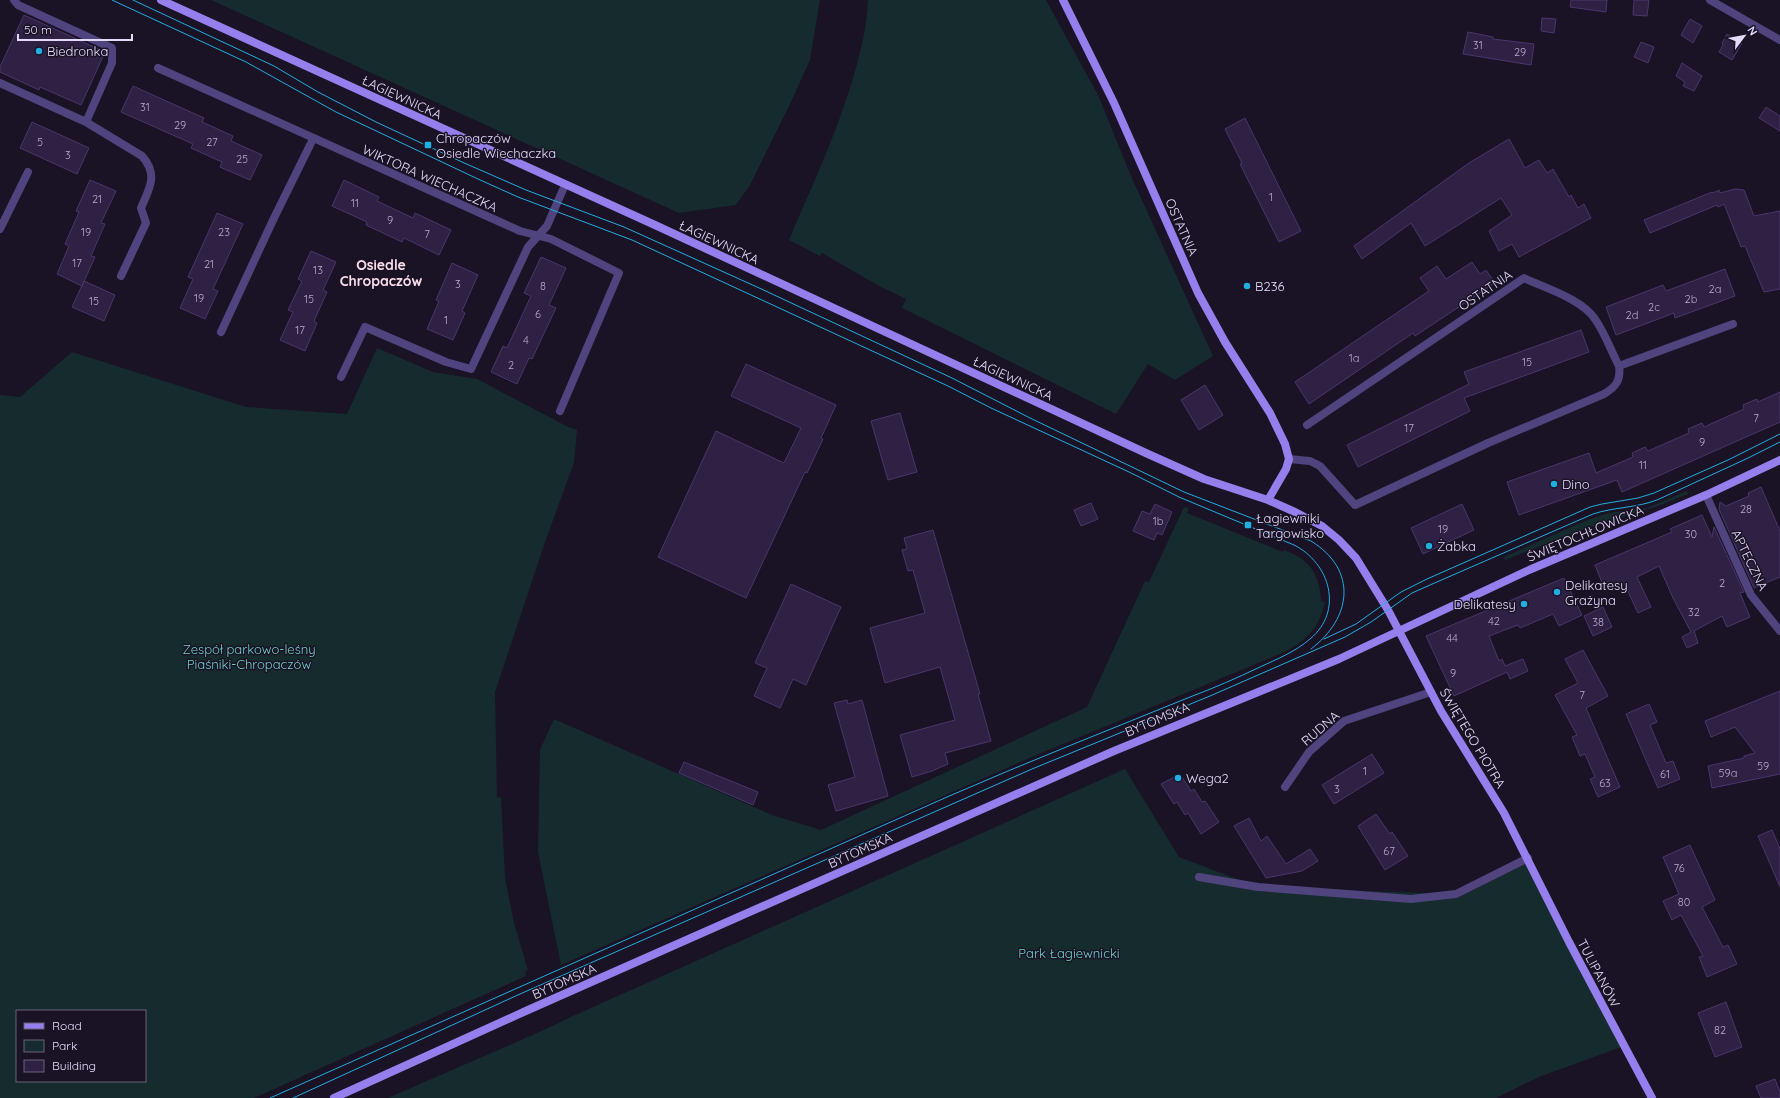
<svg xmlns="http://www.w3.org/2000/svg" width="1780" height="1098" font-family="Quicksand,sans-serif">
<style>
.green{fill:#162b2e;fill-rule:evenodd}
.building{fill:#2e2143;stroke:#4a366c}
.lines{fill:none;stroke-linecap:round;stroke-linejoin:round}
.street{stroke:#4f447d;stroke-width:8}
.secondary{stroke:#947fed;stroke-width:8}
.tram{stroke:#21aee0;stroke-width:1}
.poi-dot{fill:#21aee0;stroke:#191325;stroke-width:1.5}
.labels{text-anchor:middle;dominant-baseline:central;stroke-width:3;stroke-linejoin:round;paint-order:stroke}
.number-label{font-size:11px;fill:#b6accc}
.poi-label{font-size:13px;fill:#e4dbfa;stroke:#191325;text-anchor:start}
.street-label{font-size:13px;fill:#e4dbfa;stroke:#191325}
.park-label{font-size:13px;fill:#70d1c8;stroke:#191325}
.neighbourhood-label{font-size:14px;font-weight:bold;fill:#faddeb;stroke:#191325}
</style>
<rect width="100%" height="100%" fill="#191325"/>
<path class="green" d="M211,0H820L810,60L791,102L750,185L736,205L679,213Z
M868,0H1046L1098,95L1131,176L1213,356L1175,380L1148,364L1116,414L902,308L906,299L879,286L822,253L820,256L789,240C817,174 848,110 863,39C866,27 867,13 868,0Z
M377,348L433,372L477,379L568,427L577,430L574,463L545,542L495,692L497,797L501,798L505,878L514,923L528,970L525,972L526,976L254,1098H0V395L20,397L72,352L246,407L347,414ZM17,1011H145V1081H17Z
M1687,491L1688,494L1658,506L1590,527L1505,560L1504,557L1585,521L1608,513L1647,508Z
M1184,507L1189,508L1187,513L1283,552L1284,550C1309,559 1320,574 1321,601L1325,602C1319,629 1306,641 1282,653L1027,759L561,965L538,852L540,750L554,719L772,815L821,830L1087,707L1145,581L1149,582Z
M1125,769L1179,857L1258,887L1448,894L1528,858L1624,1046L1539,1077L1496,1098H388L544,1030L573,1016Z"/>
<path class="building" d="M1571,0H1607L1606,12L1570,7Z
M1634,0H1649L1647,16L1633,15Z
M24,15L105,52L81,105L40,87L39,90L0,72V67Z
M1542,18L1556,19L1554,33L1541,31Z
M1690,19L1702,26L1693,43L1681,35Z
M1468,32L1493,37V39L1534,44L1531,65L1463,54Z
M1727,34L1742,43L1732,60L1719,52L1723,45L1722,43Z
M1641,42L1654,47L1648,63L1634,57Z
M1682,63L1702,76L1694,91L1683,86L1685,82L1676,76Z
M133,86L204,118L202,122L233,136L231,141L262,155L250,180L220,167L222,162L191,148L193,144L121,112Z
M1766,107L1780,116V131L1759,118Z
M1245,118L1301,231L1279,242L1240,164L1242,163L1225,129Z
M32,122L89,148L77,174L20,148Z
M1509,139L1525,168L1539,160L1547,173L1553,169L1569,197L1571,195L1578,208L1584,204L1591,218L1519,257L1512,244L1499,251L1489,231L1512,215L1501,198L1425,246L1411,223L1362,259L1354,246L1469,163Z
M90,180L116,191L101,223L105,224L91,256L95,257L82,286L57,274L69,246L65,244L79,212L76,211Z
M344,180L379,197L377,201L413,218L415,213L451,230L439,255L404,238L402,242L366,225L367,222L332,206Z
M1735,189L1744,190L1754,216L1780,211V289L1764,292L1745,246L1741,247L1724,204L1718,207L1717,205L1650,233L1644,220L1712,192L1713,193L1719,190L1720,193Z
M217,213L243,224L213,289L218,291L205,319L180,308L193,279L188,277Z
M311,251L336,262L323,290L327,292L314,321L317,323L305,351L280,340L293,312L288,310L302,281L298,279Z
M541,257L566,268L549,305L556,308L532,359L529,358L517,384L491,372L503,346L507,348L531,296L524,293Z
M1472,262L1480,274L1486,270L1495,283L1415,336L1413,333L1309,404L1295,382L1429,291L1420,278L1437,266L1446,279Z
M452,263L478,275L462,311L465,313L453,340L427,329L439,301L436,300Z
M1725,269L1735,296L1675,318L1674,313L1616,335L1606,307L1663,285L1666,291Z
M84,281L115,295L104,321L72,307Z
M1581,330L1589,352L1464,398L1470,411L1358,467L1347,445L1469,384L1464,372Z
M746,364L836,405L821,438L823,439L807,473L805,472L746,598L658,557L716,431L784,463L801,428L731,396Z
M1205,385L1223,415L1199,430L1181,400Z
M1780,392V422L1622,492L1617,480L1519,515L1507,482L1589,453L1596,473L1633,457L1632,453L1645,447L1648,451L1689,433L1688,429L1702,423L1704,427L1744,409L1743,405L1757,399L1758,402Z
M900,413L917,472L888,480L871,421Z
M1761,487L1780,531V577L1754,588L1719,509L1720,502L1726,506L1749,496L1748,493Z
M1091,503L1098,519L1081,526L1074,510Z
M1155,504L1172,512L1162,535L1157,533L1154,540L1133,531L1142,511L1150,514Z
M1462,504L1474,530L1423,554L1411,528Z
M1702,515L1712,537L1714,527L1744,592L1740,593L1750,617L1727,627L1722,616L1694,631L1698,643L1687,648L1682,637L1691,632L1673,598L1659,566L1637,577L1651,607L1638,613L1624,583L1605,590L1595,565L1672,532L1670,529Z
M933,530L980,694H978L991,741L945,753L948,764L932,771L912,777L900,735L955,720L940,667L885,683L870,628L925,613L913,570L908,571L902,550L907,549L904,538Z
M1564,578L1582,615L1559,626L1553,614L1520,628L1518,625L1489,636L1499,661L1502,659L1505,666L1523,659L1528,671L1510,679L1507,672L1454,696L1426,636Z
M791,584L841,607L806,685L793,679L780,708L754,696L767,668L755,663Z
M1603,607L1612,627L1593,636L1584,616Z
M1583,650L1608,696L1586,708L1620,787L1598,797L1590,779L1595,777L1585,754L1580,756L1572,737L1577,735L1555,695L1578,683L1565,659Z
M1780,691V774L1712,788L1708,766L1744,758V756L1755,753L1735,727L1711,737L1705,721Z
M847,700L848,704L862,700L888,796L836,811L828,785L855,777L834,703Z
M1649,704L1657,722L1650,725L1666,763L1673,761L1680,779L1658,788L1626,714Z
M1372,754L1384,773L1334,804L1322,785Z
M684,762L758,792L753,805L679,773Z
M1180,774L1191,791L1194,789L1202,802L1205,801L1219,822L1201,834L1188,813L1185,815L1177,802L1174,804L1161,784Z
M1376,814L1390,834L1392,832L1408,856L1385,870L1358,826Z
M1249,818L1261,841L1267,836L1286,864L1310,849L1318,861L1302,871L1266,878L1234,826Z
M1772,830L1780,849V887L1758,836Z
M1690,845L1715,900L1702,907L1723,947L1728,945L1737,964L1707,977L1699,957L1703,956L1681,915L1672,920L1663,901L1679,894L1663,857Z
M1726,1002L1742,1047L1715,1057L1698,1013Z
M1775,1079L1780,1092V1098H1761L1756,1086Z"/>
<g class="lines">
<path class="street" d="M14,0L18,5L112,48V63L86,122
M1710,0L1780,40
M158,68L520,231L551,239L619,273L560,411
M0,83L86,122L142,156C159,175 149,189 141,208L146,223L121,276
M0,229L28,172
M221,332L274,218L313,139
M341,377L365,327L446,362L471,369L528,247L547,226L565,185
M1307,425L1524,278C1545,288 1582,299 1595,319C1605,333 1611,351 1619,366
M1289,459L1310,461L1320,466L1355,505L1488,443L1604,394C1616,387 1621,380 1619,366L1733,324
M1706,495L1751,595L1780,631
M1285,787L1309,752L1344,721L1431,692
M1199,877L1258,887L1411,899L1456,894L1528,858"/>
<path class="secondary" d="M161,0L655,225L1148,454L1204,479L1268,500L1295,512L1322,526L1339,540L1356,558L1388,610L1441,711L1504,813L1569,942L1652,1098
M1063,0L1114,103L1198,293L1225,342L1270,413L1285,444L1289,459L1286,469L1268,500
M334,1098L528,1010L1114,751L1339,659L1529,570L1706,495L1780,460"/>
<path class="tram" d="M112,0L246,62L336,112L478,179L518,197L632,240L948,386L991,408L1129,472L1179,497L1294,545C1330,563 1344,611 1310,639C1295,652 1277,659 1260,667C1237,678 1214,688 1190,697C1109,730 1027,762 947,797L270,1098
M133,0L274,66L318,92L376,122L462,162L526,190L624,227L757,287L952,378L1030,418L1184,492L1311,541C1358,570 1352,618 1311,649
M1324,639L1356,624L1401,592L1427,579L1590,507L1602,504L1638,498L1654,493L1728,460L1780,434
M293,1098L520,994L1032,769L1210,696L1345,637L1371,622L1412,593L1430,585L1593,514C1614,507 1636,508 1657,500L1746,459L1780,442"/>
</g>
<g class="poi-dot">
<circle cx="39" cy="51" r="4"/>
<rect x="424" y="141" width="8" height="8" rx="2"/>
<circle cx="1247" cy="286" r="4"/>
<circle cx="1554" cy="484" r="4"/>
<rect x="1244" y="521" width="8" height="8" rx="2"/>
<circle cx="1429" cy="546" r="4"/>
<circle cx="1557" cy="592" r="4"/>
<circle cx="1524" cy="604" r="4"/>
<circle cx="1178" cy="778" r="4"/>
</g>
<g class="labels">
<g class="number-label">
<text x="1478" y="45">31</text>
<text x="1520" y="52">29</text>
<text x="145" y="107">31</text>
<text x="180" y="125">29</text>
<text x="40" y="142">5</text>
<text x="212" y="142">27</text>
<text x="68" y="155">3</text>
<text x="242" y="159">25</text>
<text x="1271" y="197">1</text>
<text x="97" y="199">21</text>
<text x="355" y="203">11</text>
<text x="390" y="220">9</text>
<text x="86" y="232">19</text>
<text x="224" y="232">23</text>
<text x="427" y="234">7</text>
<text x="77" y="263">17</text>
<text x="209" y="264">21</text>
<text x="318" y="270">13</text>
<text x="458" y="284">3</text>
<text x="543" y="286">8</text>
<text x="1715" y="289">2a</text>
<text x="199" y="298">19</text>
<text x="309" y="299">15</text>
<text x="1691" y="299">2b</text>
<text x="94" y="301">15</text>
<text x="1654" y="307">2c</text>
<text x="538" y="314">6</text>
<text x="1632" y="315">2d</text>
<text x="446" y="320">1</text>
<text x="300" y="330">17</text>
<text x="526" y="340">4</text>
<text x="1354" y="358">1a</text>
<text x="1527" y="362">15</text>
<text x="511" y="365">2</text>
<text x="1756" y="418">7</text>
<text x="1409" y="428">17</text>
<text x="1702" y="442">9</text>
<text x="1643" y="465">11</text>
<text x="1746" y="509">28</text>
<text x="1158" y="521">1b</text>
<text x="1443" y="529">19</text>
<text x="1691" y="534">30</text>
<text x="1722" y="583">2</text>
<text x="1694" y="612">32</text>
<text x="1494" y="621">42</text>
<text x="1598" y="622">38</text>
<text x="1452" y="638">44</text>
<text x="1453" y="673">9</text>
<text x="1582" y="695">7</text>
<text x="1763" y="766">59</text>
<text x="1365" y="771">1</text>
<text x="1728" y="773">59a</text>
<text x="1665" y="774">61</text>
<text x="1605" y="783">63</text>
<text x="1337" y="789">3</text>
<text x="1389" y="851">67</text>
<text x="1679" y="868">76</text>
<text x="1684" y="902">80</text>
<text x="1720" y="1030">82</text>
</g>
<g class="poi-label">
<text x="47" y="51">Biedronka</text>
<text x="436" y="138">Chropaczów<tspan x="436" dy="15">Osiedle Wiechaczka</tspan></text>
<text x="1255" y="286">B236</text>
<text x="1562" y="484">Dino</text>
<text x="1256" y="518">Łagiewniki<tspan x="1256" dy="15">Targowisko</tspan></text>
<text x="1437" y="546">Żabka</text>
<text x="1565" y="585">Delikatesy<tspan x="1565" dy="15">Grażyna</tspan></text>
<text x="1516" y="604" text-anchor="end">Delikatesy</text>
<text x="1186" y="778">Wega2</text>
</g>
<g class="street-label">
<text transform="translate(402 97) rotate(25)">ŁAGIEWNICKA</text>
<text transform="translate(430 178) rotate(24)">WIKTORA WIECHACZKA</text>
<text transform="translate(1182 227) rotate(66)">OSTATNIA</text>
<text transform="translate(719 242) rotate(25)">ŁAGIEWNICKA</text>
<text transform="translate(1485 290) rotate(-34)">OSTATNIA</text>
<text transform="translate(1013 378) rotate(25)">ŁAGIEWNICKA</text>
<text transform="translate(1585 533) rotate(-23)">ŚWIĘTOCHŁOWICKA</text>
<text transform="translate(1750 560) rotate(64)">APTECZNA</text>
<text transform="translate(1157 719) rotate(-23)">BYTOMSKA</text>
<text transform="translate(1320 728) rotate(-41)">RUDNA</text>
<text transform="translate(1473 738) rotate(59)">ŚWIĘTEGO PIOTRA</text>
<text transform="translate(860 850) rotate(-24)">BYTOMSKA</text>
<text transform="translate(1599 973) rotate(62)">TULIPANÓW</text>
<text transform="translate(564 981) rotate(-24)">BYTOMSKA</text>
</g>
<g class="park-label">
<text x="249" y="649">Zespół parkowo-leśny<tspan x="249" dy="15">Piaśniki-Chropaczów</tspan></text>
<text x="1069" y="953">Park Łagiewnicki</text>
</g>
<g class="neighbourhood-label">
<text x="381" y="265">Osiedle<tspan x="381" dy="16">Chropaczów</tspan></text>
</g>
</g>
<rect x="16" y="1010" width="130" height="72" fill="#191325" stroke="#6a637a"/>
<rect x="24" y="1023" width="20" height="6" fill="#947fed" stroke="#6a637a"/>
<text x="52" y="1030" font-size="12" fill="#e4dbfa">Road</text>
<rect x="24" y="1040" width="20" height="12" fill="#162b2e" stroke="#6a637a"/>
<text x="52" y="1050" font-size="12" fill="#e4dbfa">Park</text>
<rect x="24" y="1060" width="20" height="12" fill="#2e2143" stroke="#6a637a"/>
<text x="52" y="1070" font-size="12" fill="#e4dbfa">Building</text>
<g transform="translate(1744 36) rotate(58)" stroke="#191325" stroke-width="3" paint-order="stroke">
<path d="M0-3L7 15L0 10L-7 15Z" fill="#e4dbfa"/>
<text y="-6" font-size="11" font-weight="bold" text-anchor="middle" fill="#e4dbfa">N</text>
</g>
<path d="M18 34v6h114v-6" fill="none" stroke="#e4dbfa" stroke-width="2"/>
<text x="24" y="34" font-size="12" fill="#e4dbfa" stroke="#191325" stroke-width="3" paint-order="stroke">50 m</text>
</svg>
